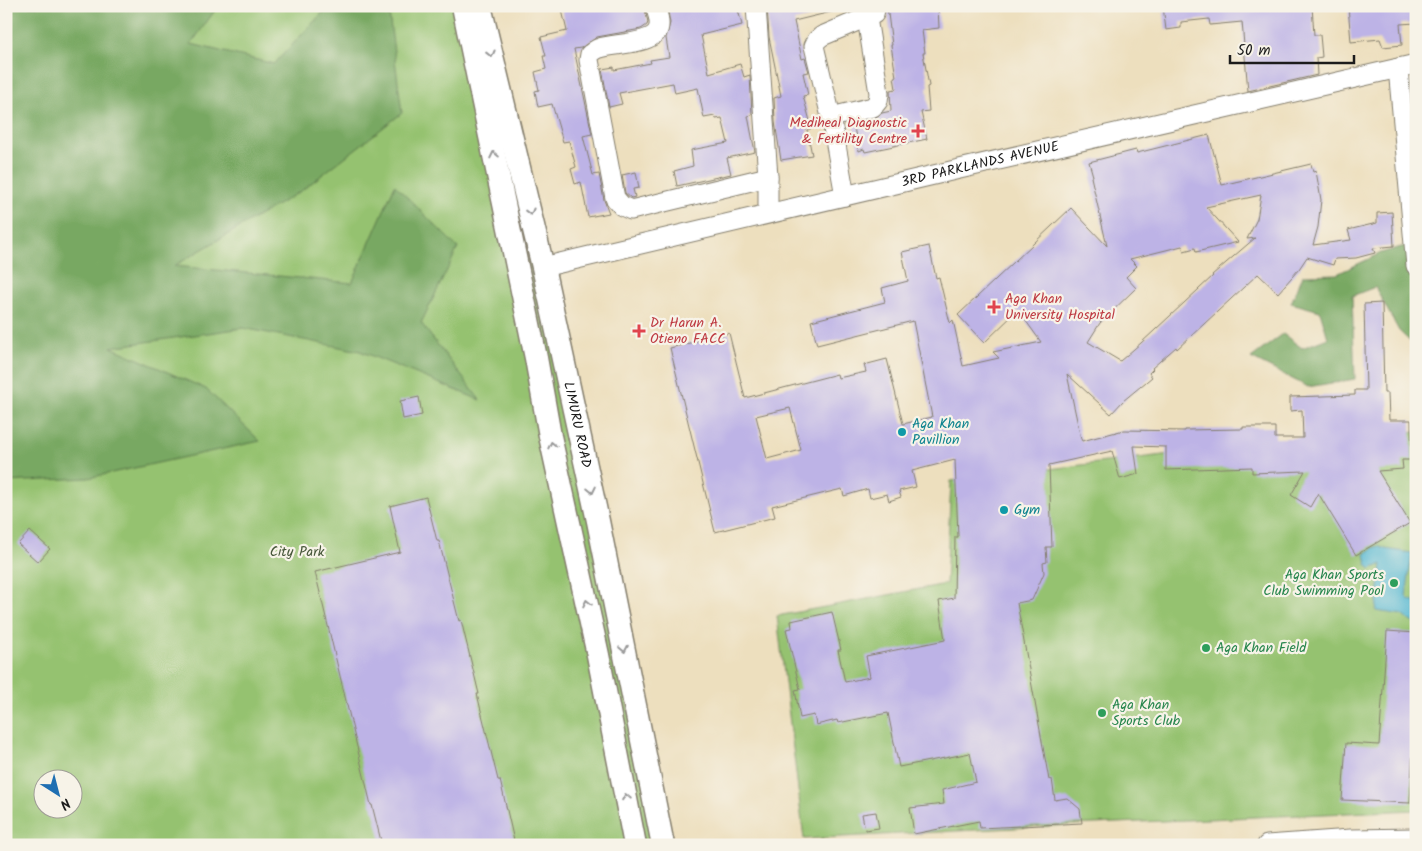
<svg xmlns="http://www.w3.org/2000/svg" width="1422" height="851" font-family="Kalam,sans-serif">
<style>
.green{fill:#95c270;stroke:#586f46;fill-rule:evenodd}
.forest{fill:#78a862;stroke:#4a623f}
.water{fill:#53b7d2;stroke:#386a77}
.building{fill:#bdb3e6;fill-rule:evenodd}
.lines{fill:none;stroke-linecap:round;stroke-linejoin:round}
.minor-casing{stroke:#847e6d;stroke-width:21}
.major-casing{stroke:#847e6d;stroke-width:25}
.minor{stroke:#fff;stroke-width:19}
.major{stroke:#fff;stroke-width:22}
.oneway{stroke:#999}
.health-dot{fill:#e0444e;stroke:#f7f3e8;stroke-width:2}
.culture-dot{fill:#0f9aa8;stroke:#f7f3e8;stroke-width:2}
.leisure-dot{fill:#2e9e5b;stroke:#f7f3e8;stroke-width:2}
.labels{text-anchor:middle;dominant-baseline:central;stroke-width:4.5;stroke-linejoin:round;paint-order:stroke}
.health-label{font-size:14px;fill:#be3a42;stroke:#f7f3e8;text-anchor:start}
.street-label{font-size:14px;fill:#1c1c1c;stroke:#f7f3e8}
.culture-label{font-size:14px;fill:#0d838f;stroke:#f7f3e8;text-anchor:start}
.park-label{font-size:14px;fill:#465639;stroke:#f7f3e8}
.leisure-label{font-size:14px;fill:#27864d;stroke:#f7f3e8;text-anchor:start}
</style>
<rect width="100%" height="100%" fill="#f7f3e8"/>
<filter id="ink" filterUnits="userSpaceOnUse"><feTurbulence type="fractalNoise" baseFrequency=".02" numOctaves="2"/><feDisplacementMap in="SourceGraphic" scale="10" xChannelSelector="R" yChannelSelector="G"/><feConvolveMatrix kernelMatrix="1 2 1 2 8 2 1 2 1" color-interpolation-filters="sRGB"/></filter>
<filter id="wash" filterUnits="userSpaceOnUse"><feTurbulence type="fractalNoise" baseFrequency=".0096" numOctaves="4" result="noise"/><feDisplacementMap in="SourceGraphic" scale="20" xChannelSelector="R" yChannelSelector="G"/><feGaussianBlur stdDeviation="1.12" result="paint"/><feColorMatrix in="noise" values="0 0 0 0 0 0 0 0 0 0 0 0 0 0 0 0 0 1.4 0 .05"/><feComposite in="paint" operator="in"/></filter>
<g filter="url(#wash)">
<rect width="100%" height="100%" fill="#eddfbe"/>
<path class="green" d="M6,6H483L657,845H6ZM42,778H72V808H42Z
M1416,432V810L1071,825L804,839L777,616L946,584L951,481L1163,455Z"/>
<path class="forest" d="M6,6H218L191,44L274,64L329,6H388L402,113L301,191L174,266L352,283L395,185L458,248L421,323L480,400L360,351L243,328L111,347L206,389L260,441L88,478L6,482Z
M1408,245L1416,254V347L1399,331L1375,287L1352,296L1355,379L1308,387L1251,358L1283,334L1302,348L1328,338L1320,311L1291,303L1303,275L1337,274L1381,253Z"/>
<path class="water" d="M1378,546L1385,549L1412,553L1406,596L1408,599L1416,602V624L1410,621L1403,615L1376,611L1382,564L1371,569L1367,564L1365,554L1373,548Z"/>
<g id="blocks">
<path class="building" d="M561,6H644L648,22L647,25L641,29L597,37L581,48L574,49L592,134L583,136L593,175L599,174L604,200L609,213L588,217L581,182L575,184L571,169L576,167L569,141L563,142L552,104L538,107L535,91L539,90L535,72L546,69L543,56H546L541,37L567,31Z
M667,6H737L742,25L701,35L709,73L740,64L744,77L750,75L752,115L748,116L755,152L727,158L731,174L677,186L674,171L693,166L691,150L728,143L722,118L716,119L715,116L704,118L698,88L675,93L673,83L619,93L622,104L609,107L602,69L614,67V70L651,63L650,60L669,57L666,38L670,23Z
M767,6H835V11L794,21L802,59L805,58L809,72L803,73L808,95L803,96L812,128L807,130L812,155L781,160L775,122L774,98L781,96L769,37Z
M887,6H938L939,28L922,30L925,53H923L929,86L927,87L929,111L921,112L927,139L865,152L864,149L859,151L853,123L876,118L882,113L891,111L890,90L896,89L894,77H896L891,45H892Z
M1163,6H1312L1314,35H1320L1322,57L1316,58L1317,75L1248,91L1242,22L1210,25L1209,19L1181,22V28L1166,30Z
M1348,6H1416V23L1400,24L1402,45L1383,47L1380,39L1351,42Z
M1209,135L1222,185L1311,164L1313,172L1316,171L1321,200L1318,227L1313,245L1351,240L1348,230L1377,223V213L1392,212L1394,246L1373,248L1375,253L1356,258L1335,259L1333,265L1307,257L1299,269L1278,293L1258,274L1177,349L1176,347L1152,368L1153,369L1149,373L1152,377L1123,401L1111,414L1067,374L1081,439L1082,441L1124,430L1185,431V430L1243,429V427H1275V438H1303L1302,410L1290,411V397L1355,395V390H1366L1364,304L1382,303L1384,393H1388L1389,420H1411L1412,460H1402L1403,469L1378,471L1410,523L1356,555L1318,493L1310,507L1291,495L1305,471L1252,473V467L1166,470V447L1134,446L1138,474L1120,479L1112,451L1049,465L1052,547H1046L1047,562L1043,563L1044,573L1032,600L1017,603L1049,780L1052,779L1055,800L1067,798L1080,809L1082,823L980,828L979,821L914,834L910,808L944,804L942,790L976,782L970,753L899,767L888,713L838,723L837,720L816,725L814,715L800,718L795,690L800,689L786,629L792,628L791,621L832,612L841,650H838L845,682L870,677L866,656L945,640L939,601L954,598L955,537H958L955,460L912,471L916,487L899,491L901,497L889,501L887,494L870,498L868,489L844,496L842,489L772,506L775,517L715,532L670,348L729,333L745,398L837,374L838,378L866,372L864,365L887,359L903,424L932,417L913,321L817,345L811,321L885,302L882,288L908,281L902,252L929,246L936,278L939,277L950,323L953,320L963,366L999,358L993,352L1041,342L1018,310L984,343L958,315L1071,208L1107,246L1091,177L1093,176L1089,162L1136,150L1137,153ZM1261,195L1257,219L1247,239L1255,238L1212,275L1213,276L1141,343L1120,361L1088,342L1100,323L1136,288L1126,277L1137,266L1130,259L1182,246L1184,251L1195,248L1196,252L1238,242L1206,207ZM790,408L801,450L767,459L756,416Z
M636,172L639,188L633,189L635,197L631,198L625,193L622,175Z
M419,397L422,415L403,419L400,401Z
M426,497L437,541H439L459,621L461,620L479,694H477L498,780H500L515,845H382L372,805H371L315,572L400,552L390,506Z
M30,531L50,549L38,562L18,544Z
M1387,631L1416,633V747H1413L1410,803L1342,800L1346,743L1379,745Z
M876,812L879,828L865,830L862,814Z"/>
</g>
</g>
<g filter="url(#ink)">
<use href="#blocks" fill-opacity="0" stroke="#847e6d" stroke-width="1"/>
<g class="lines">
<defs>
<g id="minor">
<path d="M655,6C657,12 660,19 659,26C657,45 614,43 600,48C596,49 593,52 590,54L589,60L615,198L622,206L631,210L768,177"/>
<path d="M756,6L768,177V213"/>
<path d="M1398,68L1416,266"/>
<path d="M831,117L873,107L878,101L879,93L867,18"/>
<path d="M845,196L831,117L814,46L817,40L822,36L874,14L876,6"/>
<path id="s1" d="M543,267L955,170L1416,64"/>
<path d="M1267,845L1351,839L1416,838"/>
</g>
<g id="major">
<path d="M463,6L536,358L550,436L598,655L635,845"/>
<path id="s2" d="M480,6L543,267L598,521L663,845"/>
</g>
</defs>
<use href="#minor" class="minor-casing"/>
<use href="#major" class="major-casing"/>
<use href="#minor" class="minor"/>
<use href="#major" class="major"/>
</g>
<defs><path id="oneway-chevron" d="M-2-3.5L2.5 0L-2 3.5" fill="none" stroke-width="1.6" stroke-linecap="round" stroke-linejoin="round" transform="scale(1.25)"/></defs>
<g class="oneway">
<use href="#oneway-chevron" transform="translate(491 54) rotate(76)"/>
<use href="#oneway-chevron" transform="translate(494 155) rotate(-102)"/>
<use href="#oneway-chevron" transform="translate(530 212) rotate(76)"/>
<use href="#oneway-chevron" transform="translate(552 445) rotate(-103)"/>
<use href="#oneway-chevron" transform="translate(592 490) rotate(78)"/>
<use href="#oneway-chevron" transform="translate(587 603) rotate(-102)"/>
<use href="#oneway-chevron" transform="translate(624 649) rotate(79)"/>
<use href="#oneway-chevron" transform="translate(626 797) rotate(-101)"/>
</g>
</g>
<g class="health-dot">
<path d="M915.5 123.5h5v5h5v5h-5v5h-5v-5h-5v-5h5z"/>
<path d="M991.5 299.5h5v5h5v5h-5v5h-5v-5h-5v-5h5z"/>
<path d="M636.5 323.5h5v5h5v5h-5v5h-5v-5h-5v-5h5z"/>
</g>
<g class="culture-dot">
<circle cx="902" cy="432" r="5"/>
<circle cx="1004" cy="510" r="5"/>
</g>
<g class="leisure-dot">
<circle cx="1394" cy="583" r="5"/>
<circle cx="1206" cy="648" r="5"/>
<circle cx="1102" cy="713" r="5"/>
</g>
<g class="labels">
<g class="health-label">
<text x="907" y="123" text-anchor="end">Mediheal Diagnostic<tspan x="907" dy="16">&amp; Fertility Centre</tspan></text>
<text x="1005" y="299">Aga Khan<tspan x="1005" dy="16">University Hospital</tspan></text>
<text x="650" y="323">Dr Harun A.<tspan x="650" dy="16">Otieno FACC</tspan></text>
</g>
<g class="street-label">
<text stroke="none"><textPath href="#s1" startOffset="449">3RD PARKLANDS AVENUE</textPath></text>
<text stroke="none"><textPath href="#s2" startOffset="430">LIMURU ROAD</textPath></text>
</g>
<g class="culture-label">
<text x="912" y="424">Aga Khan<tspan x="912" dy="16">Pavillion</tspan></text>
<text x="1014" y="510">Gym</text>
</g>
<g class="park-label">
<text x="297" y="552">City Park</text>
</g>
<g class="leisure-label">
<text x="1384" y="575" text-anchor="end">Aga Khan Sports<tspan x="1384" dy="16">Club Swimming Pool</tspan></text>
<text x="1216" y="648">Aga Khan Field</text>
<text x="1112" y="705">Aga Khan<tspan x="1112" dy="16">Sports Club</tspan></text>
</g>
</g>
<rect width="1422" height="851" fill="none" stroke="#f7f3e8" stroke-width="25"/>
<g transform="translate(58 794) rotate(144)"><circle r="24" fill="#f7f3e8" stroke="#9f9d96"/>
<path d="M0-4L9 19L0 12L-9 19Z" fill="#1f6fb2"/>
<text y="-8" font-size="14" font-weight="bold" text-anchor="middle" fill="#1c1c1c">N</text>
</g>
<path d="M1230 55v8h124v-8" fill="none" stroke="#1c1c1c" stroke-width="2.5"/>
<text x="1237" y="55" font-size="15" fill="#1c1c1c" stroke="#f7f3e8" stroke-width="4" paint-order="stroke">50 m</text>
</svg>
